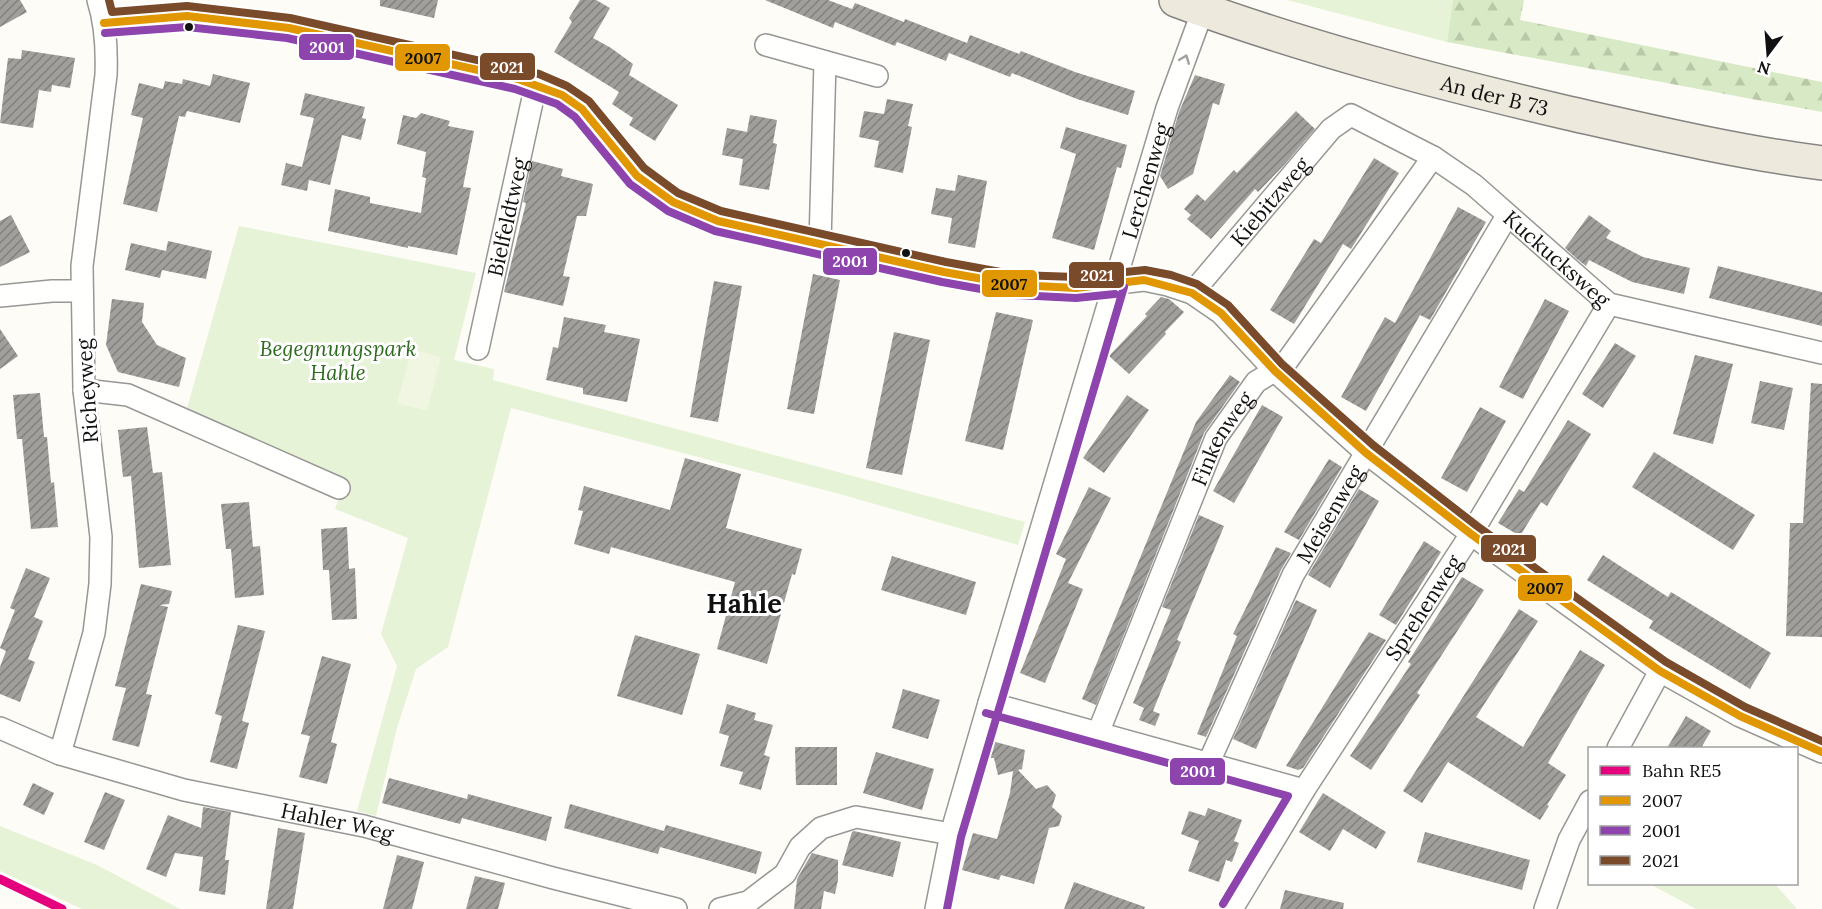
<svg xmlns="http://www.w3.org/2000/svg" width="1822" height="909" font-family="Lora,serif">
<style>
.grass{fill:#e7f3d7}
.forest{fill:url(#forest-firs)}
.pitch{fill:#f0f6e1}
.building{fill:url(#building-hatch)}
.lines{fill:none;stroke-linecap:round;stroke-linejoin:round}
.street-casing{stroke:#979795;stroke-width:24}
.primary-casing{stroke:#858482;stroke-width:36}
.street{stroke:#fffffe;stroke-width:21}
.primary{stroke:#ede9dc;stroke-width:33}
.bus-1-casing{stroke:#fff;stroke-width:12}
.bus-2-casing{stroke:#fff;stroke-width:12}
.bus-3-casing{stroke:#fff;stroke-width:12}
.bus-1{stroke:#e09702;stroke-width:8}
.bus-2{stroke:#8e44ad;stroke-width:8}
.bus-3{stroke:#7a4b2a;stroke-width:8}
.rail-1-casing{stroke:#fff;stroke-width:14}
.rail-1{stroke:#e5007d;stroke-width:9}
.oneway{stroke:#a0a09f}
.bus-dot{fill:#111;stroke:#fff;stroke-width:2}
.labels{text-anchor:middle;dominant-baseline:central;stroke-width:6;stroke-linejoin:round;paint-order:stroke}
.street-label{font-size:21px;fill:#111;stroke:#fff}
.park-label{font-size:21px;font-style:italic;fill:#2f6b1f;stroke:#fff}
.district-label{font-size:27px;font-weight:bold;fill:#111;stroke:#fff}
.line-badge{stroke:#fff;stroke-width:2}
.badge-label{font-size:16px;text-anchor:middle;font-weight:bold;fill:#fff}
.pale-badge-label{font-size:16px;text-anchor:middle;font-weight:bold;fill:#111}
</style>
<defs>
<pattern id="forest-firs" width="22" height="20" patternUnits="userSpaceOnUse" patternTransform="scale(1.5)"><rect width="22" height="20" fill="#d8eac5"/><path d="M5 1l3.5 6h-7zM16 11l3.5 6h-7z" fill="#b8c8a8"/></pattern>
<pattern id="building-hatch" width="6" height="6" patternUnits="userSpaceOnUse" patternTransform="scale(1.5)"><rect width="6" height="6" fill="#a19f9c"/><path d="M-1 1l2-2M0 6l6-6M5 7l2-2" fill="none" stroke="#82807e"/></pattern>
</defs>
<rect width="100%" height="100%" fill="#fdfcf7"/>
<path class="grass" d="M1287,0H1453L1447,42Z
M239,226L476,273L454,360L494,369L493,380L1025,522L1018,545L836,493L511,408L448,647L416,669L397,728L376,816L357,811L397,666L381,634L408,538L335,509L343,487L185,415Z
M0,826L97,865L180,909H82L0,871Z
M1650,884H1775L1797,909H1696Z"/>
<path class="forest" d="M1453,0H1524L1520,20L1822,82V112L1447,42Z"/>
<path class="pitch" d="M412,349L441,357L427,411L397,403Z"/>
<path class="building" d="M0,0H20L27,12L0,27Z
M380,0H438L434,18L380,6Z
M580,0H596L610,8L593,38L611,48L633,64L629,75L678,105L655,141L629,125L633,118L612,104L619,92L554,52L572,22L569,18Z
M765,0H828L852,9L855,3L904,22L905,19L967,43L970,35L1019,54L1021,51L1075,72L1135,91L1128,115L1077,99L1012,73L1010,77L949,53L946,61L897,42L895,46L835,22L833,28Z
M22,50L75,58L70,88L52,85L51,92L39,90L33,128L0,123L8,58L21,59Z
M213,74L250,83L240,123L187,111L185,117L179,116L157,212L123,204L143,118L131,115L139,83L163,89L165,81L182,84L183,79L210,86Z
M1195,75L1225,84L1219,105L1213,103L1193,174L1168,189L1160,176L1179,112Z
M305,93L365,107L362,118L366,119L361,140L342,135L330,185L309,180L307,191L281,185L286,163L302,167L314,118L300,115Z
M887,99L913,104L908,126L912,127L903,173L874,167L879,141L859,137L864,111L884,114Z
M1296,111L1315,129L1285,164L1258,192L1255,189L1211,239L1187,219L1191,215L1184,209L1197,194L1205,201L1234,170L1237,173Z
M421,113L450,121L448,126L474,131L463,187L471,188L457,255L408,246V248L328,231L335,189L370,197V203L421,213L426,178L422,177L426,152L397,144L403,115L416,118Z
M750,115L777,120L773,143L777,144L769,190L739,185L743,159L722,155L727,128L747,132Z
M1066,127L1127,145L1121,168L1117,167L1094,250L1052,238L1076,154L1060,148Z
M1374,158L1399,173L1351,249L1343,244L1294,324L1270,310L1314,239L1321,243Z
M532,161L563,169L561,176L593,184L586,216H577L563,276L570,277L563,306L504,292L526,203L523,202Z
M958,175L987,181L975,248L948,243L952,218L931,214L936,188L955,191Z
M1458,207L1486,222L1430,320L1420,315L1366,411L1341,397L1385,317L1395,323Z
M11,215L30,252L0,267V221Z
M1589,215L1611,231L1606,238L1643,257L1690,268L1684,294L1632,282L1589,260L1586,266L1577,259L1565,248Z
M168,241L212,251L206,279L162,270L160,278L125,270L131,243L166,251Z
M1718,266L1822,292V326L1709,298Z
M813,274L840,280L814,414L787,409Z
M714,281L742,286L718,422L690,417Z
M1161,297L1169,299L1184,312L1165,332L1166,334L1129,374L1109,356L1147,316L1145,314Z
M112,299L144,303L142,322L157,345L186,358L179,387L118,372L106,345Z
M1545,299L1569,311L1523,399L1499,387Z
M996,312L1033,320L1003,450L965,441Z
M564,317L606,325L604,332L640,339L627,402L583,394V388L546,380L553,347L558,348Z
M0,329L18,356L0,369Z
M894,332L930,340L902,475L866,468Z
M1615,343L1636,356L1603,408L1582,394Z
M1695,355L1733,364L1713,444L1673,434Z
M1230,375L1240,382L1204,433L1096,705L1082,699L1196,422Z
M1760,381L1793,388L1784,430L1751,423Z
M1811,383L1822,384V637L1786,636L1790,523H1803Z
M40,393L44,437H47L51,483L54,482L58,527L31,529L22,439H17L13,395Z
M1127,395L1149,410L1104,473L1083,458Z
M1262,405L1283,417L1234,503L1213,491Z
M1480,407L1506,421L1467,492L1441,478Z
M1568,420L1591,434L1547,506L1541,502L1520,536L1498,523L1519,489L1524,492Z
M147,427L153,473L162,472L171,565L139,568L131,476L123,477L118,430Z
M1654,452L1755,515L1733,550L1632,487Z
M685,458L741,474L726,528L802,549L795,575L792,574L767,664L717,649L735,582L611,547L609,554L574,544L583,511L578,510L584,486L670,510Z
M1329,459L1342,467L1299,540L1284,532Z
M1089,487L1111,498L1068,583L1083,589L1045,683L1020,673L1066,559L1056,554Z
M1359,489L1379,501L1330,588L1308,575Z
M249,502L253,547L260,546L264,595L235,598L231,549H226L221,504Z
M1199,515L1224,526L1177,640L1181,642L1153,711L1160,714L1155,726L1139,720L1144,708L1133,703L1171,610L1162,607Z
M347,527L349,569L355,568L357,619L332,620L329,570H323L321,529Z
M1424,541L1441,552L1396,625L1379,615Z
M1276,547L1291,553L1281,570L1206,737L1197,734L1237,636L1233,634Z
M1603,555L1668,597L1671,592L1771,653L1750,689L1649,628L1653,621L1587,580Z
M892,556L976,582L966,615L881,590Z
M26,568L50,578L34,617L43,621L28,659L35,662L20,702L0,694V667L6,651L0,648L15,610L10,608Z
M1462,577L1484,590L1417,693L1420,695L1371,770L1350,756L1411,664L1408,662Z
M141,584L172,591L169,604L159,605L168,607L146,694L152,695L139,747L112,740L126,688L115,686Z
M1296,600L1317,610L1256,749L1233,739Z
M1519,609L1538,621L1476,717L1523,747L1580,650L1605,665L1548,763L1566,775L1547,805L1549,806L1540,820L1448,762L1422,803L1403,791Z
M238,625L265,631L242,721L249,723L237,769L210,762L222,716L215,714Z
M1369,632L1386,640L1303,768L1298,770L1286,766Z
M635,635L700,654L682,715L617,696Z
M322,656L351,664L331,742L337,744L327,784L299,777L310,736L301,734Z
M903,689L940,700L928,739L892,728Z
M727,704L756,713L754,720L773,725L764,755L770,757L761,790L739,784L743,772L720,766L729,736L719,733Z
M1686,716L1711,731L1701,748H1667Z
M992,741L1025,750L1022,769L1018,770L1036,789L1047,785L1056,795L1052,807L1062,816L1059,826L1049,828L1034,884L1001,875L999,880L962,870L973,833L997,839L1010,793L1013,771L998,775L994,758H989Z
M795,747H837V785H796Z
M876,752L934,769L922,810L863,793Z
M389,778L467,799L468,794L552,817L546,841L462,818L460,824L382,803Z
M33,783L54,793L44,815L23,805Z
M105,792L125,800L104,850L84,842Z
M1323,793L1386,832L1376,849L1343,829L1330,851L1299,832Z
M570,804L664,831L666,825L762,852L756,874L660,847L658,854L564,828Z
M203,807L231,812L225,860H229L225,895L199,891L203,857L175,853L166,877L146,869L168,815L201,828Z
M1208,808L1242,820L1234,841L1239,843L1232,862L1226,860L1219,882L1188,871L1199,841L1181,834L1189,811L1205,816Z
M278,828L305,833L293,909H266Z
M854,831L901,842L893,877L842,865L852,832Z
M1425,832L1530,860L1522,890L1417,862Z
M812,853L838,860V880L835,894L824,891L821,909H794L797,879Z
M397,855L424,862L412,909H383Z
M475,876L505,883L498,909H466Z
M1074,882L1145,907L1144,909H1064Z
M1285,890L1344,903L1343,909H1280Z"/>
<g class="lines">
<defs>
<g id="street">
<path d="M104,23L187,16L289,28L518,79L562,95L582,109L637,176L673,202L718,221L944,272L1016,285L1076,288L1144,280L1168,285L1192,293L1221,313L1275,371L1366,453L1471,534L1560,599L1660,671L1740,716L1822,752"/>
<path d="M766,45L877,76"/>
<path d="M820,243L825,62"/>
<path id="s1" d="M1192,293L1331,129L1351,115L1433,157L1474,185L1609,304L1822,353"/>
<path d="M0,296L52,291H82"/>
<path id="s2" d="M478,349L536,84"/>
<path d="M84,390L128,395L339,488"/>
<path d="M989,703L1304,790"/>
<path id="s3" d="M0,728L60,754L184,790L364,826L553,878L676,909"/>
<path id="s4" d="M1098,733L1216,438L1256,382L1285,364L1433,157"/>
<path d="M1618,748L1660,671"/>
<path d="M60,754L94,633L100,584L101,537L84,390L82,266L106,75C107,49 106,25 98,0"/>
<path id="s5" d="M1209,762L1293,575L1507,216"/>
<path d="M720,909L748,902L785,874L800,847L821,828L856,817L951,834"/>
<path id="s6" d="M936,909L951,834L989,703L1167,108L1203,10"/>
<path id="s7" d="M1232,909L1304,790L1471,534L1609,304"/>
<path d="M1545,909L1569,840L1590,801"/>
</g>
<g id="primary">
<path id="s8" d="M1176,0C1303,47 1436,82 1568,113C1652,132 1737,152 1822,163"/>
</g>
</defs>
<use href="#street" class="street-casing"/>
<use href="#primary" class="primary-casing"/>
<use href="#street" class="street"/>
<use href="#primary" class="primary"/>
<defs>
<path id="bus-1" d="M104,23L187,16L289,28L518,79L562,95L582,109L637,176L673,202L718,221L944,272L1016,285L1076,288L1144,280L1192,293L1221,313L1275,371L1366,453L1471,534L1560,599L1660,671L1740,716L1822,752"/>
<path id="bus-2" d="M105,33L187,27L287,38L515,89L557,104L575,117L630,184L668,211L715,231L942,282L1014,295L1076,298L1115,294
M986,713L1288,796L1223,904
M947,909L961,837L1124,287"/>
<path id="bus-3" d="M109,0L112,12L187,6L290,18L539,74L567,86L589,101L644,168L678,193L721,211L946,262L1017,275L1076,277L1145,270L1171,275L1197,284L1228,305L1282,364L1373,445L1477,526L1666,662L1745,707L1822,741"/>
</defs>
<use href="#bus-1" class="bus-1-casing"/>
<use href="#bus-2" class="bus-2-casing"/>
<use href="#bus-3" class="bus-3-casing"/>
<use href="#bus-1" class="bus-1"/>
<use href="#bus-2" class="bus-2"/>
<use href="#bus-3" class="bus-3"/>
<defs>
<path id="rail-1" d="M0,879L62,909"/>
</defs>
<use href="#rail-1" class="rail-1-casing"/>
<use href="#rail-1" class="rail-1"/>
</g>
<defs><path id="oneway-chevron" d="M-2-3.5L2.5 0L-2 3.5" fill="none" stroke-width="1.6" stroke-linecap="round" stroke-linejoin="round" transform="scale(1.5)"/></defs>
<use class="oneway" href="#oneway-chevron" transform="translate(1185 59) rotate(-69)"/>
<g class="bus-dot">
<circle cx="189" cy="27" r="5"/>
<circle cx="906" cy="253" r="5"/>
</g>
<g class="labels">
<g class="street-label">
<text stroke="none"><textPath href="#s8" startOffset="333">An der B 73</textPath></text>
<text stroke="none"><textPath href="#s6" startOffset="758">Lerchenweg</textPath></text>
<text stroke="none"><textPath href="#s1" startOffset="120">Kiebitzweg</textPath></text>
<text stroke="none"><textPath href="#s2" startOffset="135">Bielfeldtweg</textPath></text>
<text stroke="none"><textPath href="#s1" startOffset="492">Kuckucksweg</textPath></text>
<text transform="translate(87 391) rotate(-94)">Richeyweg</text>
<text stroke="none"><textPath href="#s4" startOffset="320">Finkenweg</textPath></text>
<text stroke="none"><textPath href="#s5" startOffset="276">Meisenweg</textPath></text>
<text stroke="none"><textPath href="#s7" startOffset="357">Sprehenweg</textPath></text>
<text stroke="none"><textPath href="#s3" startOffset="351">Hahler Weg</textPath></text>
</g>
<g class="park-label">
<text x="338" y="348">Begegnungspark<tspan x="338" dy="24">Hahle</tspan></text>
</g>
<g class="district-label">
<text x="744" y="603">Hahle</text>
</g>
</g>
<g class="line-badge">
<rect x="298" y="33" width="57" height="28" rx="6" fill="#8e44ad"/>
<rect x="394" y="43" width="57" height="29" rx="6" fill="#e09702"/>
<rect x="479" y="52" width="57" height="29" rx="6" fill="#7a4b2a"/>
<rect x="822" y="247" width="56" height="29" rx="6" fill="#8e44ad"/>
<rect x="1068" y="261" width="57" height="28" rx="6" fill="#7a4b2a"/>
<rect x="981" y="269" width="57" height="29" rx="6" fill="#e09702"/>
<rect x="1480" y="534" width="57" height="29" rx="6" fill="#7a4b2a"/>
<rect x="1517" y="574" width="56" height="28" rx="6" fill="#e09702"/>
<rect x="1169" y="757" width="57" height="29" rx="6" fill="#8e44ad"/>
</g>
<g class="badge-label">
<text x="327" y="53">2001</text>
<text x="507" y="73">2021</text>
<text x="850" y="267">2001</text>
<text x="1097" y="281">2021</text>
<text x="1509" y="555">2021</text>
<text x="1198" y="777">2001</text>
</g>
<g class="pale-badge-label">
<text x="423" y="64">2007</text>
<text x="1009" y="290">2007</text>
<text x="1545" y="594">2007</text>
</g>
<rect x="1588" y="747" width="210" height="138" fill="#ffffff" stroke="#a0a0a0" stroke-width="1.5"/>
<rect x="1600" y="766" width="30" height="9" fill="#e5007d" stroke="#a0a0a0" stroke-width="1.5"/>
<text x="1642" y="777" font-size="18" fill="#111111">Bahn RE5</text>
<rect x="1600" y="796" width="30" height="9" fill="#e09702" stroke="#a0a0a0" stroke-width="1.5"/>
<text x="1642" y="807" font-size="18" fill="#111111">2007</text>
<rect x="1600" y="826" width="30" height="9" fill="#8e44ad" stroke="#a0a0a0" stroke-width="1.5"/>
<text x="1642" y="837" font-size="18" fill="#111111">2001</text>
<rect x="1600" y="856" width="30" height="9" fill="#7a4b2a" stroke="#a0a0a0" stroke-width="1.5"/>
<text x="1642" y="867" font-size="18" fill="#111111">2021</text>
<g transform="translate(1768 54) rotate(196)" stroke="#ffffff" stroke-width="4.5" paint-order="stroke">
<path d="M0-4.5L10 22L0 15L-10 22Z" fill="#111111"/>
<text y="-9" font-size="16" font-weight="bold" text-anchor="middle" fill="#111111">N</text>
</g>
</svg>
